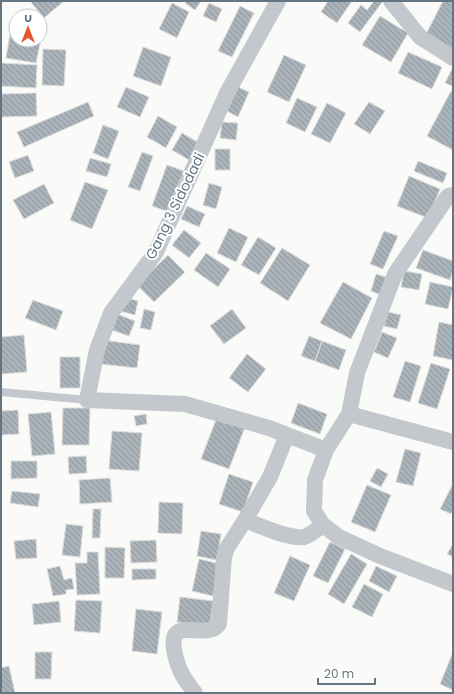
<svg xmlns="http://www.w3.org/2000/svg" width="454" height="694" font-family="Poppins,sans-serif">
<style>
.building{fill:url(#building-back-hatch);stroke:#dcdcda}
.lines{fill:none;stroke-linecap:round;stroke-linejoin:round}
.lane{stroke:#c3c8cc;stroke-width:8}
.street{stroke:#c3c8cc;stroke-width:16}
.labels{text-anchor:middle;dominant-baseline:central;stroke-width:4;stroke-linejoin:round;paint-order:stroke}
.street-label{font-size:14px;fill:#657683;stroke:#fff}
</style>
<defs>
<pattern id="building-back-hatch" width="6" height="6" patternUnits="userSpaceOnUse"><rect width="6" height="6" fill="#aab3b9"/><path d="M-1 5l2 2M0 0l6 6M5-1l2 2" fill="none" stroke="#8e969c"/></pattern>
</defs>
<rect width="100%" height="100%" fill="#fafaf8"/>
<path class="building" d="M30,1H64L44,18Z
M186,1H201L195,10L185,3Z
M328,1H352L337,23L321,12Z
M374,1H383L360,32L348,23L361,5L367,10Z
M443,1H453V49L424,38Z
M172,3L189,12L177,38L159,29Z
M209,3L222,9L216,22L203,16Z
M240,6L254,13L232,57L218,51Z
M380,16L408,33L391,62L362,45Z
M10,34L16,35V40H40L41,39L36,63L6,58Z
M143,47L171,57L161,86L133,76Z
M43,49L66,50L64,86L42,85Z
M408,52L442,67L432,89L398,73Z
M284,55L306,65L289,102L267,92Z
M1,63L37,65L36,88L1,86Z
M453,67V86L445,83Z
M126,87L149,97L140,117L117,107Z
M238,87L249,92L238,117L227,111Z
M451,91L453,92V150L427,136Z
M36,93L37,116L1,117V94Z
M297,98L317,107L305,132L286,123Z
M88,102L94,116L24,147L17,132Z
M369,102L385,111L370,134L354,124Z
M327,103L346,113L330,143L311,134Z
M158,116L177,127L166,148L147,137Z
M222,122L238,123L236,140L220,138Z
M103,125L119,131L108,159L93,153Z
M182,133L199,143L189,160L172,150Z
M215,149H230V170H215Z
M142,152L153,156L140,191L128,187Z
M28,155L34,171L15,178L9,162Z
M90,158L111,164L107,177L86,171Z
M418,161L447,173L443,183L414,171Z
M167,165L184,171L169,212L152,206Z
M409,176L440,189L428,218L397,206Z
M85,182L108,190L92,229L70,220Z
M209,183L222,187L216,209L203,205Z
M44,184L54,203L24,219L13,200Z
M187,206L205,214L199,227L181,219Z
M229,228L248,237L236,262L217,253Z
M184,230L201,243L189,258L172,245Z
M384,231L398,236L383,269L370,264Z
M258,237L276,248L259,275L241,265Z
M282,248L310,265L288,301L260,283Z
M423,250L453,261V271L450,280L416,268Z
M206,253L230,269L218,287L194,270Z
M168,255L185,272L154,302L137,285Z
M404,271L422,274L419,290L401,287Z
M376,274L386,277L381,295L371,291Z
M343,282L372,298L351,339L320,323Z
M430,282L453,287L448,309L425,304Z
M124,297L138,301L135,315L120,311Z
M33,300L63,311L56,330L25,318Z
M144,309L155,312L151,330L140,328Z
M232,309L246,328L224,344L210,326Z
M388,312L401,315L397,329L384,326Z
M117,314L135,321L129,336L112,330Z
M439,322L453,325V360L433,356Z
M382,332L397,338L388,358L374,352Z
M24,335L27,372L1,374V337Z
M309,336L322,341L315,361L301,356Z
M103,340L140,345L137,368L100,364Z
M322,341L346,350L339,370L315,361Z
M247,354L266,369L248,392L229,378Z
M60,357H80V388H60Z
M405,361L421,366L410,402L393,397Z
M431,363L450,369L437,409L418,403Z
M298,403L327,414L320,434L291,423Z
M63,408H90L89,445H62Z
M18,410L19,434L1,435V411Z
M51,412L55,454L32,456L28,414Z
M146,414L147,424L136,426L134,416Z
M217,417L245,427L229,469L201,459Z
M112,431L142,433L139,471L109,469Z
M405,449L421,453L413,486L396,482Z
M86,456L87,473L69,474L68,457Z
M11,461H37V478L11,479Z
M377,468L388,474L381,487L370,481Z
M229,474L253,482L243,512L219,504Z
M110,478L112,502L80,504L79,480Z
M453,484V509L451,514L440,509Z
M367,485L391,495L375,532L351,522Z
M12,491L40,494L38,507L10,503Z
M159,502L183,503L182,534L158,533Z
M93,509H101L100,538H92Z
M66,524L83,526L80,557L62,555Z
M201,531L221,534L217,560L197,556Z
M36,539L37,558L16,559L14,541Z
M156,540L157,562L131,563L130,541Z
M330,542L345,549L328,583L313,576Z
M453,544V557L447,554Z
M105,547L125,548L124,578H105Z
M87,552H98L100,594L77,595L75,563H87Z
M351,554L367,564L344,604L328,594Z
M290,556L310,565L294,601L274,593Z
M199,559L220,564L213,596L192,591Z
M60,566L64,580L72,578L74,589L66,590V594L53,596L47,569Z
M376,566L397,576L389,592L369,581Z
M132,569H156V579L132,580Z
M364,584L383,594L372,617L352,607Z
M180,597L213,601L210,627L177,622Z
M76,600L102,601L100,633L74,631Z
M59,601L61,622L34,625L32,604Z
M136,609L162,612L157,654L132,651Z
M35,652H52L51,679H35Z
M453,652V690L440,684Z
M9,666L15,693H1V668Z"/>
<g class="lines">
<path class="lane" d="M1,392L87,400"/>
<path class="street" d="M278,1L227,93L156,252L111,313L97,350L87,400L185,404L269,428L326,450L349,414L357,373L395,274L448,196L453,195
M391,1L420,37L453,58
M349,414L453,442
M326,450L315,480L314,511L323,525L339,537L380,556L453,584
M245,520L270,477L287,435
M195,693C190,686 184,679 181,672C177,663 167,636 180,631C193,627 210,636 219,624L224,557L227,548L245,520C260,526 289,539 304,537C311,535 317,529 323,525"/>
</g>
<g class="labels">
<g class="street-label">
<text transform="translate(175 206) rotate(-64)">Gang 3 Sidodadi</text>
</g>
</g>
<rect width="454" height="694" fill="none" stroke="#657683" stroke-width="4"/>
<g transform="translate(28 28)"><circle r="19" fill="#ffffff" stroke="#c1c8cd"/>
<path d="M0-3L7 15L0 10L-7 15Z" fill="#e4572e"/>
<text y="-6" font-size="11" font-weight="bold" text-anchor="middle" fill="#657683">U</text>
</g>
<path d="M318 678v6h57v-6" fill="none" stroke="#657683" stroke-width="2"/>
<text x="324" y="678" font-size="12" fill="#657683" stroke="#ffffff" stroke-width="3" paint-order="stroke">20 m</text>
</svg>
